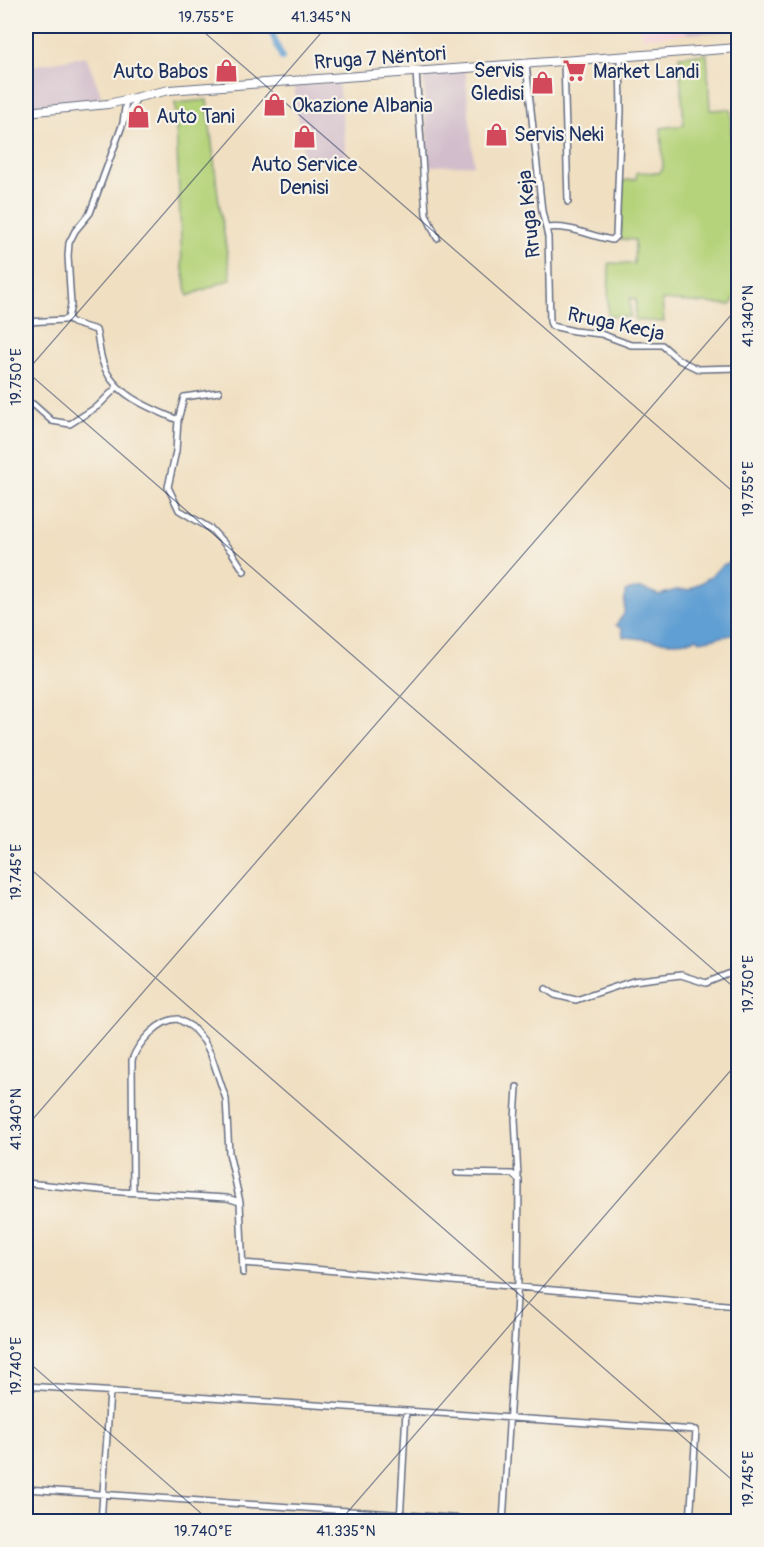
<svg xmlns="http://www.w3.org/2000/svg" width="764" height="1547" font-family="Pangolin,sans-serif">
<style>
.built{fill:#f5cfd9}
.industrial{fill:#d1bdcb}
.green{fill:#b5d37a;stroke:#68816c;stroke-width:1.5}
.water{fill:#619fd3;stroke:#3e6798;stroke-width:1.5}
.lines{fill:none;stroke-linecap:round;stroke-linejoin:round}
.canal{stroke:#619fd3;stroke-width:6}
.minor-casing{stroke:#666d81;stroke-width:8}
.secondary-casing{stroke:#666d81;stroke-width:10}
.minor{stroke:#fff;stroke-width:5}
.secondary{stroke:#fff;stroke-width:8}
.ticks{fill:none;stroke:#1b2f5e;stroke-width:1.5;stroke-opacity:0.45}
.labels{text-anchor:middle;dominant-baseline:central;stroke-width:4.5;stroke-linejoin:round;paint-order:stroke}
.street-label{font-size:20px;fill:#1b2f5e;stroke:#f7f3e8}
.poi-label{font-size:20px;fill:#1b2f5e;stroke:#f7f3e8;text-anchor:start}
.neatline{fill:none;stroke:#1b2f5e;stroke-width:2}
.ticks-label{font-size:15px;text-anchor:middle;fill:#1b2f5e}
</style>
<rect width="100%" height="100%" fill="#f7f3e8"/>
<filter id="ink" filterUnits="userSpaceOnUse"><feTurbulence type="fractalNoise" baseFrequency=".0167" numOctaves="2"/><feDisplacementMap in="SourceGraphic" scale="12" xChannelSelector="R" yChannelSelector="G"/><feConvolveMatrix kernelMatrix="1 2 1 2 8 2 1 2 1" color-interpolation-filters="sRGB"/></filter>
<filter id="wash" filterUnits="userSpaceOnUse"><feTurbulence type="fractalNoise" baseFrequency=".008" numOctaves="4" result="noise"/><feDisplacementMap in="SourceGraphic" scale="24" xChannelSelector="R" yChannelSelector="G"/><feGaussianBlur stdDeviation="1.35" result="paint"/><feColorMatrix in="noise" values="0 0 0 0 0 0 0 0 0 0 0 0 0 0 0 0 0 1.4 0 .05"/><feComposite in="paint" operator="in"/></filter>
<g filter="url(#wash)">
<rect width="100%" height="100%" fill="#f0dfc1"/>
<path class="built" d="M639,26H685L687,34L643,37Z"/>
<path class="industrial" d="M685,26H738V31L687,34Z
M86,56L101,95L99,99L26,106V67Z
M465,68L474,165L429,166L423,71Z
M338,81L347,160L304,163L294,86Z"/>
<path class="green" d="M707,54L710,110L731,109V138L738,137V291L731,305L662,300L664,322L635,320L636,299L630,298V317L608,316L609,263L634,264L635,240L620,239L623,181L636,179L637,172L659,173L663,168L661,128L684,125L679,56Z
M207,100L218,195L231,279L188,296L182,265L175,103Z"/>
<path class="water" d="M738,558V636L737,634L700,641L697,638C675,647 647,638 623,637L622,629L616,625L624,614L625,592C639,586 645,589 659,595L676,590H689L710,577L721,566Z"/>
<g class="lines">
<path class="canal" d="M269,26L282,58"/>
</g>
</g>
<g filter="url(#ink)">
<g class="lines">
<defs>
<path id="minor" d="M564,61L568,202
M526,64L542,211L548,237L550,322L552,326L574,331L601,334L631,345H662L679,360L698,369L738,368
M416,72L426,214L437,238
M125,119L137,98
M547,228C570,225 590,236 612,240L616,236L621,111L620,57
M68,318L71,305L68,256L69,243L75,231L90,213L123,123L126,100
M68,318L73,323L96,330C99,341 99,352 103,363C113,395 150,408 178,420
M26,322L64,320L68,318
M219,392L184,397L178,420L176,451L168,487L179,510L211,529L231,551L244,571
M26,409L33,404L52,421L70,424L98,406L117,387
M546,989L555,995L576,1000L633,981L681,975L706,983L738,970
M517,1087L515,1119L518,1177
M457,1173L512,1174L519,1180L518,1281L503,1522
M26,1183L121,1192L227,1198L240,1202
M133,1192L132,1060C138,1043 159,1019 178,1019L192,1027L204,1041L211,1055L226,1099L229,1153L240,1202L243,1273
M243,1263L738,1306
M26,1386L696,1430L690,1522
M26,1489L509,1522
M101,1522L110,1392
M400,1522L406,1411"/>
<path id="secondary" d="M26,112L108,104L169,90L738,48"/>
</defs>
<use href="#minor" class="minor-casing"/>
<use href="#secondary" class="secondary-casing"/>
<use href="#minor" class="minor"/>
<use href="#secondary" class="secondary"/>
</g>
</g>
<path class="ticks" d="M197,26L738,496M26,371L738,991M26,372L327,26M26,865L738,1485M26,1127L738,307M26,1360L211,1522M339,1522L738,1062"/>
<defs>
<symbol id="shop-bare" viewBox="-9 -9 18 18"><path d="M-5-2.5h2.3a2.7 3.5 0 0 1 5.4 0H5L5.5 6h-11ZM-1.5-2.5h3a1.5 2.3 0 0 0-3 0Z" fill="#d1495b" stroke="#f7f3e8" stroke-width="2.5" paint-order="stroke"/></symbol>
<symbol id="supermarket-bare" viewBox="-9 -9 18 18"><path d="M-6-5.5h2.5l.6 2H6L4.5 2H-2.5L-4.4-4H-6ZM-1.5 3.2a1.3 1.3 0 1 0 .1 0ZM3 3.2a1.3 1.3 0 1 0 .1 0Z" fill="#d1495b" stroke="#f7f3e8" stroke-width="2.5" paint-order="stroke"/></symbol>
</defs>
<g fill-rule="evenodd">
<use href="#shop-bare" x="210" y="54" width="33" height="33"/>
<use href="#supermarket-bare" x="558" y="54" width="33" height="33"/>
<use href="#shop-bare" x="526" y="66" width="33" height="33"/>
<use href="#shop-bare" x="258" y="88" width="33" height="33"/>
<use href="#shop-bare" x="122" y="100" width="33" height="33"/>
<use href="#shop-bare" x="480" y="118" width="33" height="33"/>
<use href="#shop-bare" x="288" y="120" width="33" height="33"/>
</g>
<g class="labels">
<g class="street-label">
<text transform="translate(380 58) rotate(-4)">Rruga 7 Nëntori</text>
<text transform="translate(529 214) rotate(-96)">Rruga Keja</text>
<text transform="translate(616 324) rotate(12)">Rruga Kecja</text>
</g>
<g class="poi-label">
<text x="524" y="70" text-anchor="end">Servis<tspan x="524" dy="23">Gledisi</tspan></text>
<text x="208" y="71" text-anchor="end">Auto Babos</text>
<text x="593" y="71">Market Landi</text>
<text x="292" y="105">Okazione Albania</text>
<text x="156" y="116">Auto Tani</text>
<text x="514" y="134">Servis Neki</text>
<text x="304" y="164" text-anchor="middle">Auto Service<tspan x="304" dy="23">Denisi</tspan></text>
</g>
</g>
<rect width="764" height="1547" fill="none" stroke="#f7f3e8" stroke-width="66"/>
<rect x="33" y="33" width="698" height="1481" class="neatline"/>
<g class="ticks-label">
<text x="206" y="22">19.755°E</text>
<text x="321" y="22">41.345°N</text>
<text transform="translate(748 316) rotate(-90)" y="5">41.340°N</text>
<text transform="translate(16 377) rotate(-90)" y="5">19.750°E</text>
<text transform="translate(748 489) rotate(-90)" y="5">19.755°E</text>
<text transform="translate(16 872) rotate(-90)" y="5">19.745°E</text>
<text transform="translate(748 984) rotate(-90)" y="5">19.750°E</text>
<text transform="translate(16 1119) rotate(-90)" y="5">41.340°N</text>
<text transform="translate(16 1366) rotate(-90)" y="5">19.740°E</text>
<text transform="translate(748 1479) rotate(-90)" y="5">19.745°E</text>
<text x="203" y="1536">19.740°E</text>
<text x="346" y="1536">41.335°N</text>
</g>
</svg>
